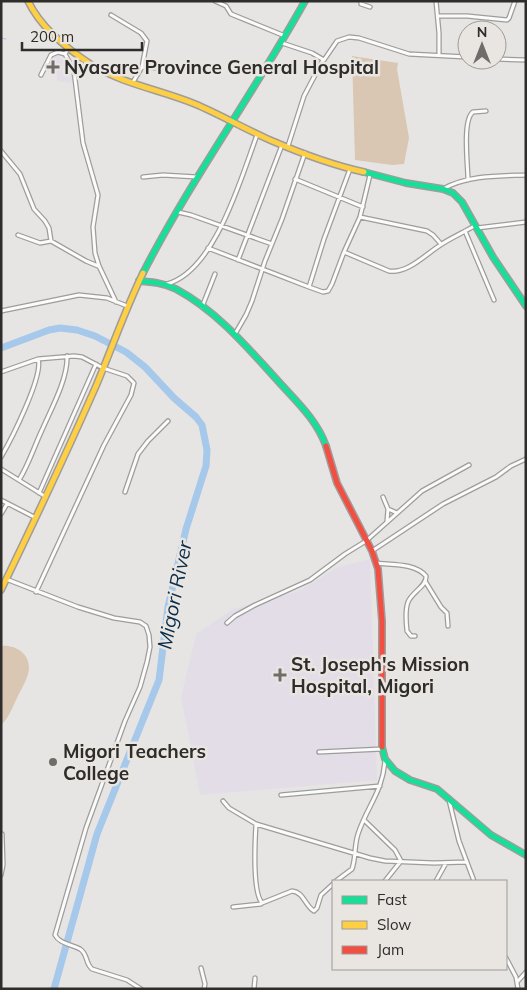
<svg xmlns="http://www.w3.org/2000/svg" width="527" height="990" font-family="Mulish,sans-serif">
<style>
.medical{fill:#e3dde8}
.green{fill:#d9c7b3}
.lines{fill:none;stroke-linecap:round;stroke-linejoin:round}
.stream{stroke:#a6c8ea;stroke-width:1}
.river{stroke:#a6c8ea;stroke-width:7}
.street-casing{stroke:#9e9d9b;stroke-width:5.5}
.fast-casing{stroke:#9e9d9b;stroke-width:8}
.slow-casing{stroke:#9e9d9b;stroke-width:8}
.jam-casing{stroke:#9e9d9b;stroke-width:8}
.street{stroke:#fbfbfb;stroke-width:3}
.fast{stroke:#16e098;stroke-width:5}
.slow{stroke:#ffcf43;stroke-width:5}
.jam{stroke:#f24e42;stroke-width:5}
.poi-dot{fill:#6f6d6b;stroke:#e9e5e1;stroke-width:2}
.labels{text-anchor:middle;dominant-baseline:central;stroke-width:5;stroke-linejoin:round;paint-order:stroke}
.poi-label{font-size:19px;font-weight:bold;fill:#2e2d2b;stroke:#e9e5e1;text-anchor:start}
.water-label{font-size:20px;font-style:italic;fill:#072d4d;stroke:#e9e5e1}
</style>
<rect width="100%" height="100%" fill="#e7e5e3"/>
<path class="medical" d="M52,52L59,55V58L65,62L63,71L73,73L71,83L57,81V74L42,70L49,55Z
M370,559L377,780L200,795L181,697L196,634L233,609L299,591L338,567Z"/>
<path class="green" d="M352,56L398,63L397,69L409,138L404,164L392,165L355,160Z
M1,646C17,644 33,656 28,674C26,682 20,691 17,698C12,708 9,718 1,725Z"/>
<g class="lines">
<path class="stream" d="M1,38L6,39"/>
<path class="river" d="M1,348L49,330L60,328L77,330L95,336L126,352L145,367L174,398L196,417L202,425L207,450L206,466L186,529L168,607L159,680L97,834L54,989"/>
<defs>
<path id="street" d="M215,1L226,6L231,14L285,36
M361,1V4L370,7
M436,1L439,33V55
M111,15L141,33L147,41L142,67L133,82
M438,16H467L507,20L509,18L515,1
M282,43L312,53L324,60L337,41L349,37L359,38L409,54L467,57
M68,49L65,54L74,71L83,143L98,195L93,227L95,253L99,266L116,302
M497,59L526,60
M142,67L173,69
M41,75L51,55L58,52L65,54
M288,146L304,96L323,60
M1,151L20,174L34,209L45,221L49,228L51,241L86,261L98,266
M143,177L163,175L197,177
M295,179L363,207
M468,180C468,166 462,120 473,112L486,111
M443,189C468,175 499,176 526,175
M178,212L191,215L272,244
M360,217L427,231L433,235L441,244
M477,228L526,222
M465,231L494,300
M18,235L40,243L51,241
M208,248L309,287L323,292L328,291L332,284L344,252L360,217L370,175
M344,252L389,271C407,274 425,255 439,246C450,238 463,233 474,226
M238,260L282,145
M167,284C215,271 241,178 257,135
M309,287L324,239L350,169
M202,307L215,274
M1,311L79,295L107,298L127,306
M235,334L246,315L252,301L265,261L282,219L305,153
M1,372L38,359L74,356L82,357L103,368L127,376L134,383L131,395L104,445L36,592
M1,457C11,440 44,375 38,359
M1,469L46,497
M19,480C29,464 34,447 42,430C51,409 68,379 67,356
M125,492L138,454L148,441L168,421
M39,493L96,364
M383,497L388,509L387,521
M1,500L36,518
M388,509L397,513
M1,514L7,504
M372,551L443,504L496,477L511,466L526,459
M376,563C392,565 415,563 426,576C427,586 412,592 408,602C405,610 406,622 407,631L411,636H415
M6,579L78,607L114,618L140,622L146,626L149,635L150,647L147,662L140,687L125,721L86,828L55,935C60,944 71,944 80,949C88,954 85,963 92,969L127,980L141,989
M425,581L441,607L447,613L448,626
M227,623L235,616L255,605L310,580L345,554L366,541L422,491L469,465
M319,752L382,749
M281,795L380,786
M449,800L459,841L474,881
M223,801L229,808L256,824L370,858L385,861L434,863L466,862
M364,820L395,850L401,861L385,881
M256,824C255,841 252,891 262,903L292,891C304,892 305,906 314,911L317,908L321,895L333,884
M1,875L3,865L2,834
M336,881L352,869C356,858 354,846 358,834C367,806 383,792 385,760
M436,881L446,863
M233,907L261,904
M506,958L516,977L518,989
M201,968L205,984L204,989
M518,981L526,972
M254,989L255,978"/>
<path id="fast" d="M364,172L406,183L443,189L453,193L462,202L493,257L526,306
M143,273C191,179 254,93 305,1
M139,281C152,282 164,283 176,289C217,311 248,348 278,381C296,401 317,420 326,446
M382,747L385,759L395,771L410,780L437,789L491,835L526,855"/>
<path id="slow" d="M28,1C41,28 67,49 92,65C123,84 161,90 195,104C221,115 245,129 270,140C300,153 332,165 364,172
M1,590C34,522 66,454 96,386C112,348 125,310 143,273"/>
<path id="jam" d="M326,446L337,483L372,551L378,569L382,621V747"/>
</defs>
<use href="#street" class="street-casing"/>
<use href="#fast" class="fast-casing"/>
<use href="#slow" class="slow-casing"/>
<use href="#jam" class="jam-casing"/>
<use href="#street" class="street"/>
<use href="#fast" class="fast"/>
<use href="#slow" class="slow"/>
<use href="#jam" class="jam"/>
</g>
<g class="poi-dot">
<path d="M50.5 59.5h5v5h5v5h-5v5h-5v-5h-5v-5h5z"/>
<path d="M277.5 667.5h5v5h5v5h-5v5h-5v-5h-5v-5h5z"/>
<circle cx="53" cy="762" r="5"/>
</g>
<g class="labels">
<g class="poi-label">
<text x="64" y="67">Nyasare Province General Hospital</text>
<text x="291" y="664">St. Joseph's Mission<tspan x="291" dy="22">Hospital, Migori</tspan></text>
<text x="63" y="751">Migori Teachers<tspan x="63" dy="22">College</tspan></text>
</g>
<g class="water-label">
<text transform="translate(174 595) rotate(-79)">Migori River</text>
</g>
</g>
<rect width="527" height="990" fill="none" stroke="#2e2d2b" stroke-width="5"/>
<rect x="332" y="880" width="175" height="90" fill="#e9e5e1" stroke="#9e9b98"/>
<rect x="342" y="896" width="25" height="8" fill="#16e098" stroke="#9e9b98"/>
<text x="377" y="905" font-size="15" fill="#2e2d2b">Fast</text>
<rect x="342" y="921" width="25" height="8" fill="#ffcf43" stroke="#9e9b98"/>
<text x="377" y="930" font-size="15" fill="#2e2d2b">Slow</text>
<rect x="342" y="946" width="25" height="8" fill="#f24e42" stroke="#9e9b98"/>
<text x="377" y="955" font-size="15" fill="#2e2d2b">Jam</text>
<g transform="translate(482 45)"><circle r="24" fill="#e9e5e1" stroke="#9e9b98"/>
<path d="M0-4L9 19L0 12L-9 19Z" fill="#6f6d6b"/>
<text y="-8" font-size="14" font-weight="bold" text-anchor="middle" fill="#2e2d2b">N</text>
</g>
<path d="M22 42v8h120v-8" fill="none" stroke="#2e2d2b" stroke-width="2.5"/>
<text x="30" y="42" font-size="15" fill="#2e2d2b" stroke="#e9e5e1" stroke-width="4" paint-order="stroke">200 m</text>
</svg>
